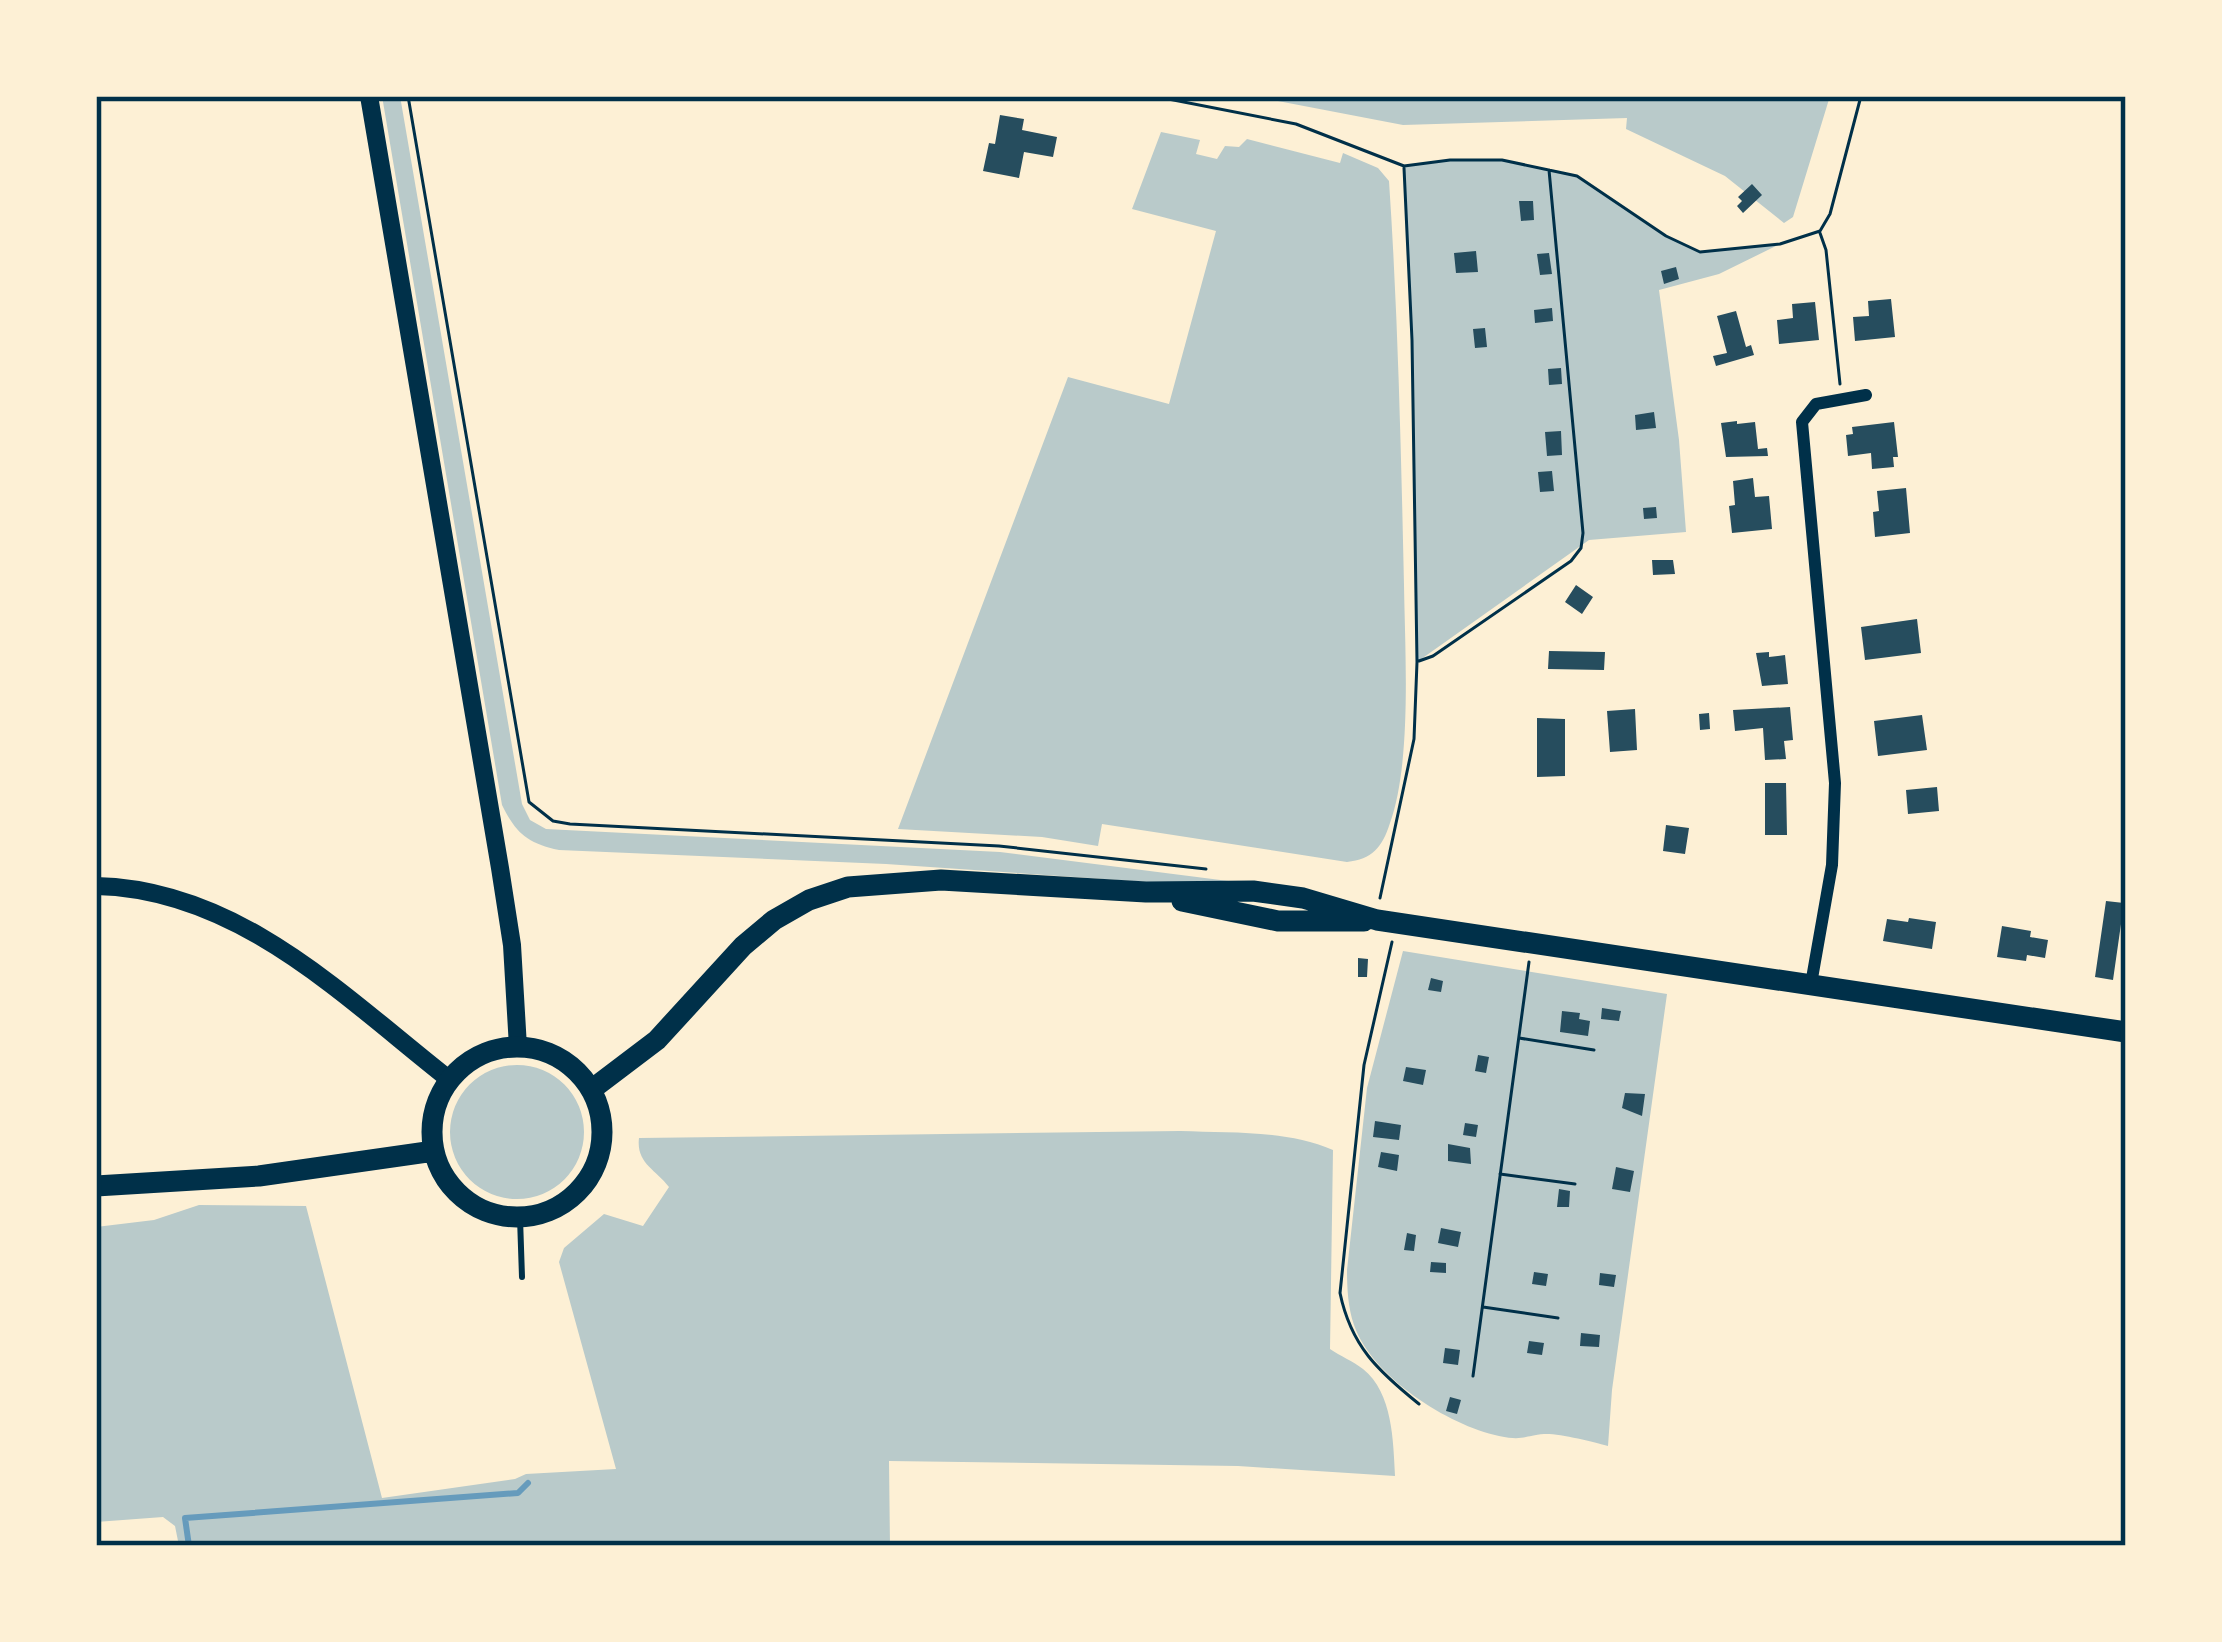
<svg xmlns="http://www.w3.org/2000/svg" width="2222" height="1642" font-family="Literata,serif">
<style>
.green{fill:#b9caca}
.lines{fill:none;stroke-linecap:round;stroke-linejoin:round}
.stream{stroke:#669bbc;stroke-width:6}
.building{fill:#264d5e}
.path{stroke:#003049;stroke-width:3}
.service{stroke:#003049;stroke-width:6}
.minor{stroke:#003049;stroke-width:12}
.secondary{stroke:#003049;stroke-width:18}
.primary{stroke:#003049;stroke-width:21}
.neatline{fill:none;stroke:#003049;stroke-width:4.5}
</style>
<rect width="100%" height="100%" fill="#fdf0d5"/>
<path class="green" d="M382,96H400L522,804L530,820L546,829L1000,852L1244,883L1176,884L886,864L559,850C527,843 516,833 502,805Z
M1252,96H1830L1793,217L1784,223L1725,176L1626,129L1627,118L1403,125Z
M1161,132L1200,140L1196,154L1217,159L1225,146L1239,147L1247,139L1340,163L1343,153L1378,168L1389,181C1398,315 1401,450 1404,585C1405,651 1412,762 1390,823C1382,848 1372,859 1347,862L1102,824L1098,846L1042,837L898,829L1068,377L1169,404L1216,231L1132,209Z
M1450,160H1502L1577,176L1666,236L1700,252L1780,244L1719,274L1659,290L1679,440L1686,532L1589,540L1417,662L1412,340L1404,166Z
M1403,951L1667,994L1612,1390L1608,1446C1594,1442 1558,1433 1544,1434C1523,1436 1523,1441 1499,1436C1448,1425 1372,1377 1354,1325C1348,1308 1347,1288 1347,1270L1367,1088Z
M450 1132a67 67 0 1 1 134 0a67 67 0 1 1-134 0Z
M1180,1131C1232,1133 1286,1130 1333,1150L1330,1349C1340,1356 1353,1361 1363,1369C1393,1393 1393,1441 1395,1476L1238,1466L889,1461L890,1546H179L175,1526L163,1517L96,1522V1227L154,1220L199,1205L306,1206L382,1498L515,1479L526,1474L616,1469L559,1262L564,1248L604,1214L643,1226L669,1187C655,1169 636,1163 639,1138Z"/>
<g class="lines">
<path class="stream" d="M189,1546L185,1518L518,1493L528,1483"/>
</g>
<path class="building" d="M1000,115L1024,119L1022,130L1057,137L1053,157L1024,152L1019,178L983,171L989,143L995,144Z
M1752,184L1762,195L1743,213L1737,206L1742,201L1738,197Z
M1519,201H1533L1534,220L1521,221Z
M1476,251L1478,272L1456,273L1454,253Z
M1549,253L1552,274L1540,275L1537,254Z
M1676,267L1679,279L1664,284L1661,271Z
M1891,299L1895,337L1855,341L1853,317L1869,316L1868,301Z
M1815,302L1819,340L1779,344L1777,320L1793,318L1792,304Z
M1552,308L1553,321L1535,323L1534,310Z
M1736,311L1746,347L1751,345L1754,355L1716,366L1713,356L1727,353L1717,316Z
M1485,328L1487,347L1475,348L1473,329Z
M1561,368L1562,384L1549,385L1548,369Z
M1654,412L1656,428L1636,430L1635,415Z
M1737,421V424L1755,422L1758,449L1767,448L1768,456L1726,457L1721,423Z
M1894,422L1898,457H1893L1894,467L1872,469L1871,453L1848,456L1846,435L1853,434L1852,427Z
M1561,431L1562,455L1547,456L1545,432Z
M1552,471L1554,491L1540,492L1538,472Z
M1753,478L1755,497L1769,496L1772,529L1732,533L1729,506L1735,505L1733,481Z
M1906,488L1910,533L1875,537L1873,512L1879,511L1877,491Z
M1656,507L1657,518L1644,519L1643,508Z
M1652,560H1673L1675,574L1653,575Z
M1576,585L1593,597L1582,614L1565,602Z
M1917,619L1921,653L1865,660L1861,627Z
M1549,651L1605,652L1604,670L1548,669Z
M1769,652V657L1785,655L1788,684L1762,686L1756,653Z
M1790,707L1793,740L1784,741L1786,759L1765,760L1763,728L1735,731L1733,710Z
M1635,709L1637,750L1610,752L1607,711Z
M1709,713L1710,729L1700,730L1699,714Z
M1922,715L1927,750L1878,756L1874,721Z
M1537,718L1565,719V776L1537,777Z
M1765,783H1786L1787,835H1765Z
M1937,787L1939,811L1908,814L1906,790Z
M1666,825L1689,828L1685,854L1663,851Z
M2106,901L2124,903L2113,980L2095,977Z
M1909,918L1936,922L1932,949L1883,941L1887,919L1908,922Z
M2002,926L2031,931L2030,937L2048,940L2045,958L2027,955L2026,961L1997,957Z
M1358,958L1368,959L1367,977H1358Z
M1431,978L1443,981L1441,992L1428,990Z
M1602,1008L1621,1011L1619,1021L1601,1019Z
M1562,1011L1580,1013L1579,1019L1590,1021L1588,1036L1560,1032Z
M1478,1055L1489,1057L1486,1073L1475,1071Z
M1406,1067L1426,1070L1423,1085L1403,1081Z
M1625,1093L1645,1094L1642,1116L1622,1108Z
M1375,1121L1401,1125L1399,1140L1373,1137Z
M1465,1123L1478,1125L1476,1137L1463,1135Z
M1448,1144L1470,1148L1471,1164L1448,1161Z
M1381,1152L1399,1155L1397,1171L1378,1167Z
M1616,1167L1634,1171L1630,1192L1612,1189Z
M1559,1189L1570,1191L1569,1207H1557Z
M1441,1228L1461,1232L1458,1247L1438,1243Z
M1407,1233L1416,1235L1414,1251L1404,1250Z
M1431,1262L1446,1263V1273L1430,1272Z
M1534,1272L1548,1274L1546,1286L1532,1284Z
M1600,1273L1616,1275L1614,1287L1599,1285Z
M1581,1333L1600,1335L1599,1347L1580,1346Z
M1529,1341L1544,1343L1542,1355L1527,1353Z
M1445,1348L1460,1350L1458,1365L1443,1363Z
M1450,1397L1461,1400L1457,1414L1446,1411Z"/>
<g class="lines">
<path class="path" d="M408,96L529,802L553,821L570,824L999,846L1206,869
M1153,96L1296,124L1404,166L1450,160H1502L1577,176L1666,236L1700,252L1780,244L1820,231L1830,214L1861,96
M1820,233L1826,250L1840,384
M1419,661L1433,656L1571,561L1581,548L1583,533L1549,170
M1380,898L1414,739L1417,662L1412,340L1404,168
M1392,942L1364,1065L1340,1293C1351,1346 1378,1371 1419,1404
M1519,1038L1594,1050
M1500,1174L1575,1184
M1483,1307L1558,1318
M1473,1376L1529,962"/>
<path class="service" d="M520,1218L522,1277"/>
<path class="minor" d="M1811,984L1832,865L1835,783L1802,422L1816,404L1866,395"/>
<path class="secondary" d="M369,96L500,868L512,945L518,1047
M96,886C239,889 344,997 450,1080"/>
<path class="primary" d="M1182,901L1278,921H1364
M432 1132a85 85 0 1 1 170 0a85 85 0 1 1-170 0Z
M591,1090L657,1040L743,946L774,920L809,900L848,887L941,880L1146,892L1253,891L1303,898L1377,920L2126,1032
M96,1186L259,1176L434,1151"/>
</g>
<rect width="2222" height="1642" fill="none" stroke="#fdf0d5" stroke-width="198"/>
<rect x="99" y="99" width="2024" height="1444" class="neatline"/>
</svg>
